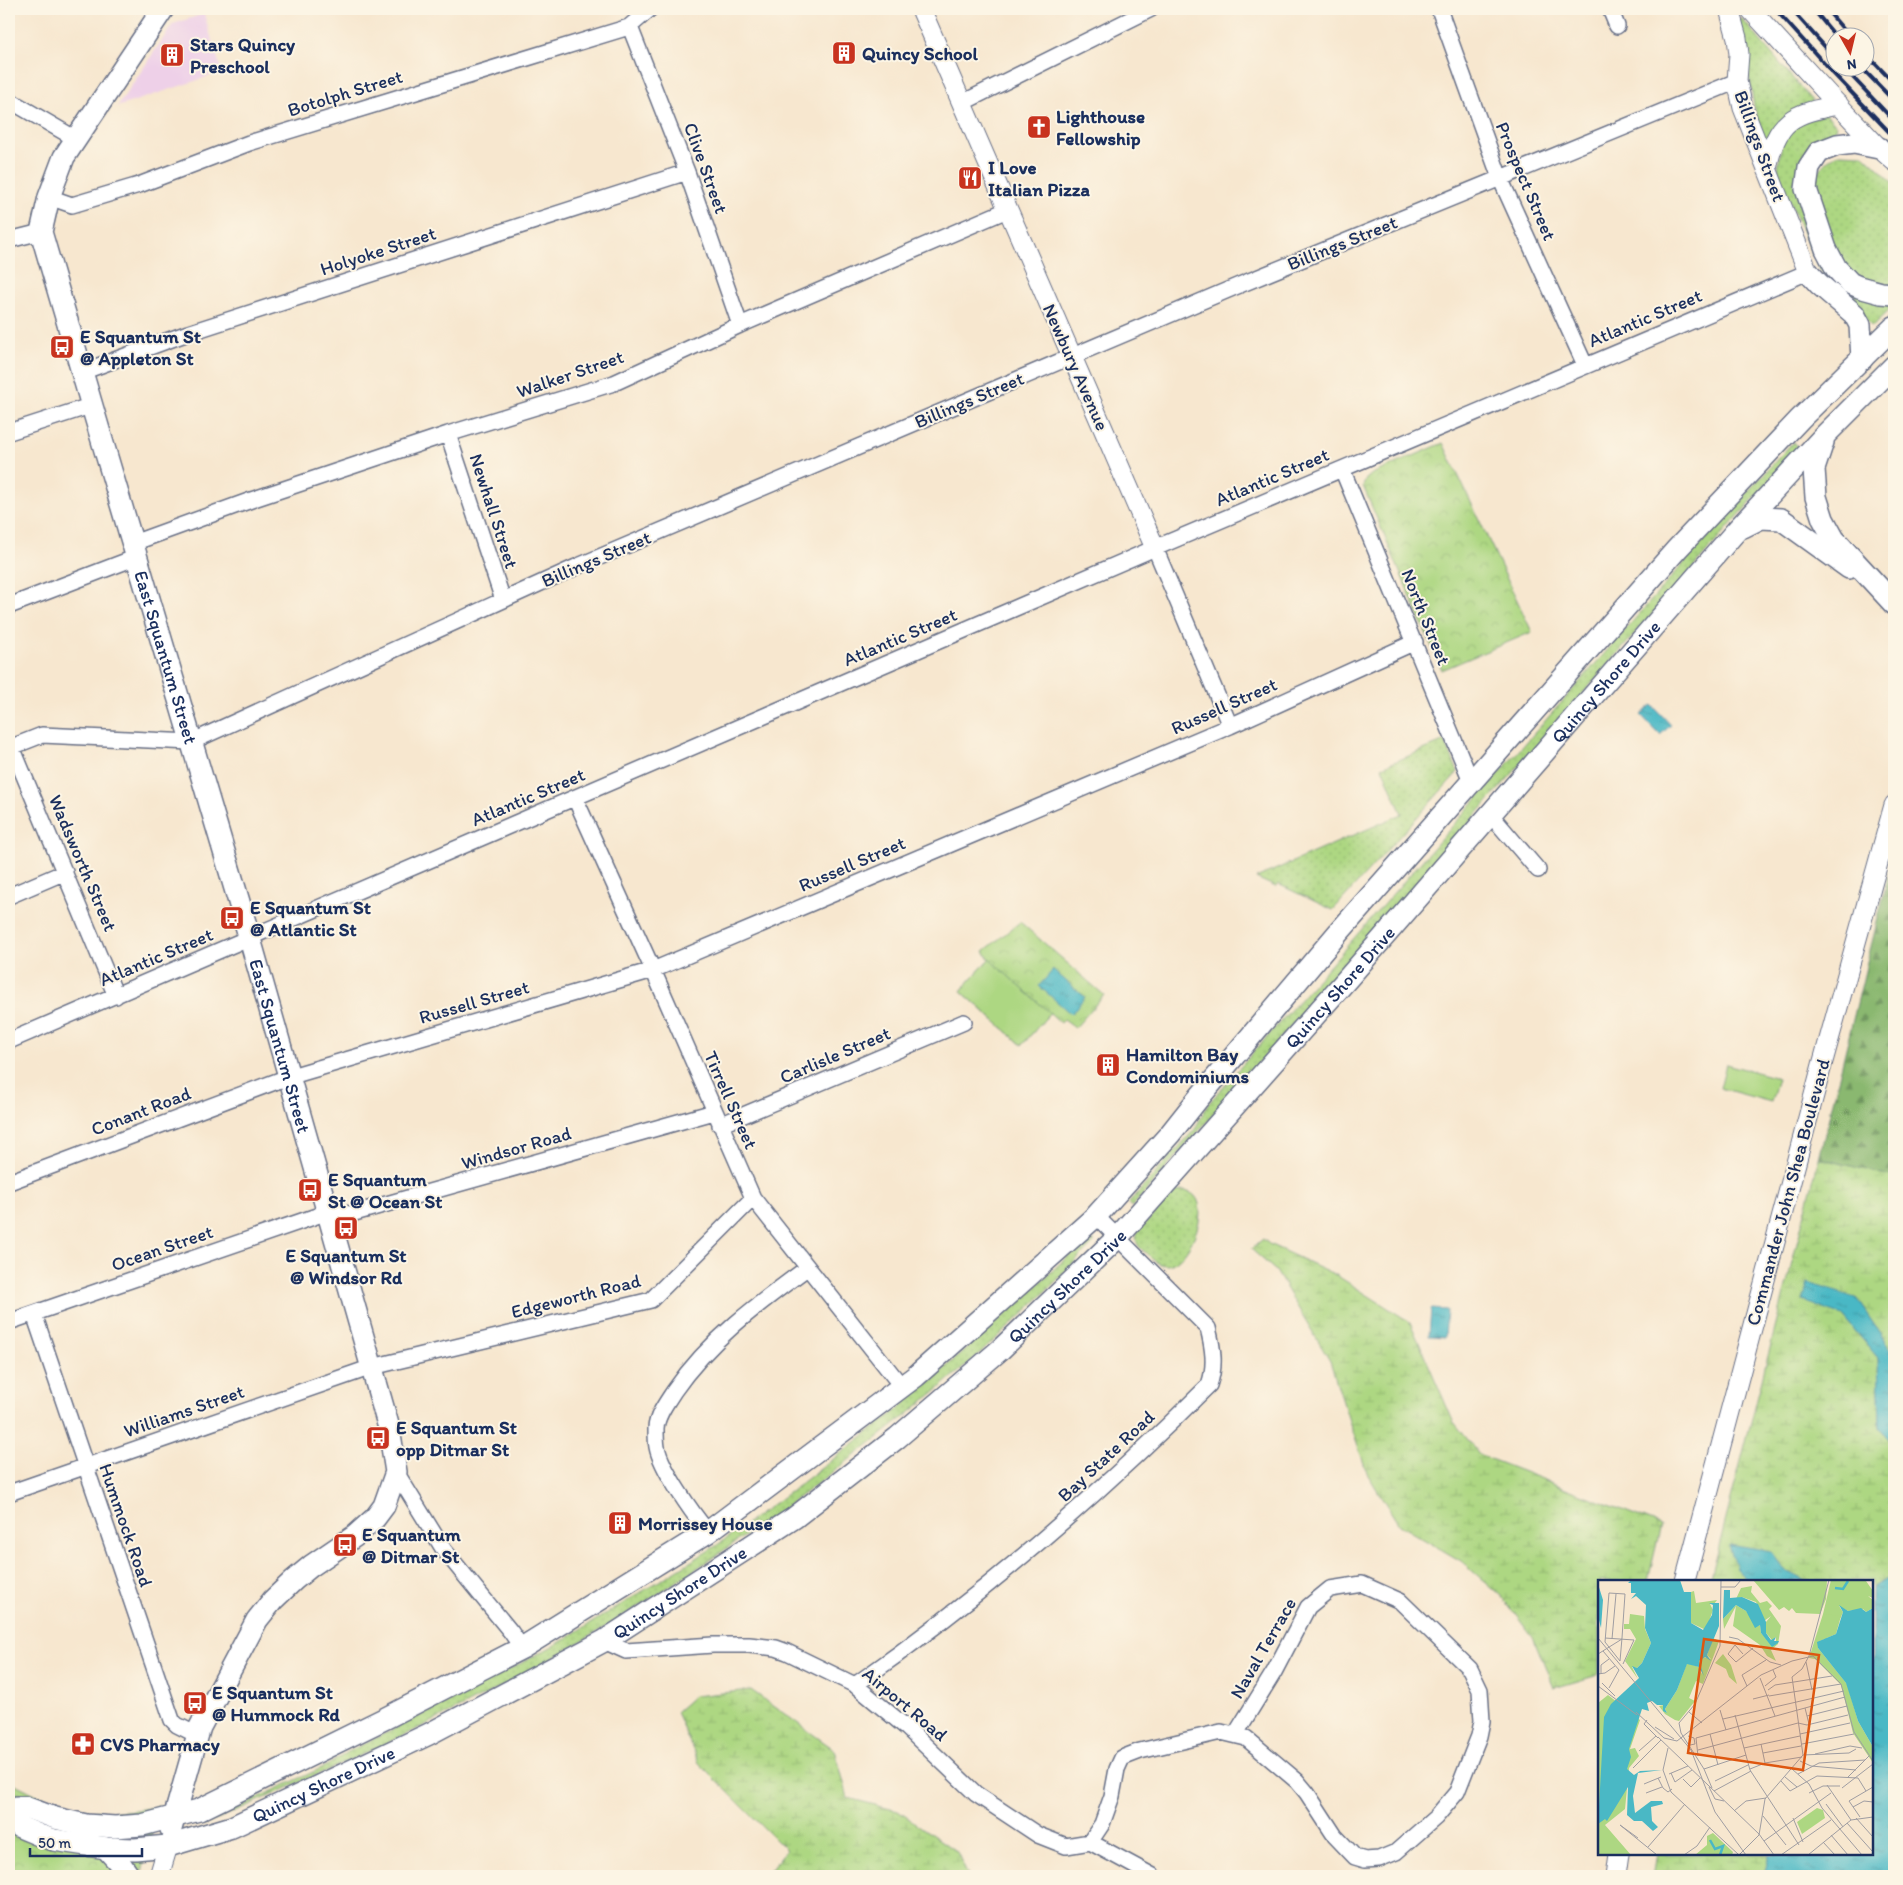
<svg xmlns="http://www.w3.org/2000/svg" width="1903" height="1885" font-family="Itim,sans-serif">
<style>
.built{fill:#eed0e8}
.grass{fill:url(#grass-dots);stroke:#648370}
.forest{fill:url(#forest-firs);stroke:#527467}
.wetland{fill:url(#wetland-marsh);stroke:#648370}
.park{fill:url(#park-crowns);stroke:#648370}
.pitch{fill:#add782;stroke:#648370}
.water{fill:url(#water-ripples);stroke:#327492}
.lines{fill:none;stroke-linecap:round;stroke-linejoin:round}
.minor-casing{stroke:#686f86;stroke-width:18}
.tertiary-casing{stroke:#686f86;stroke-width:21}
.secondary-casing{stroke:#686f86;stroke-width:24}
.minor{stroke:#fff;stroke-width:15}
.tertiary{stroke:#fff;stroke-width:19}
.secondary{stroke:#fff;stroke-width:21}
.rail{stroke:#1b2f5e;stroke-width:4}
.labels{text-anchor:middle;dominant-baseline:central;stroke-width:4;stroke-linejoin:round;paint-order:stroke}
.poi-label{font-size:19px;font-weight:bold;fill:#1b2f5e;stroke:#fcf5e5;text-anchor:start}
.street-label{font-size:19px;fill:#1b2f5e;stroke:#fcf5e5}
.inset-river{fill:none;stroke:#4ab8c5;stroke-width:2.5}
.inset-road{fill:none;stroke:#9f9da2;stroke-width:1}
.view{fill:#de5710;fill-opacity:0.15;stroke:#de5710;stroke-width:2.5}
.inset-edge{fill:none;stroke:#1b2f5e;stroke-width:2.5}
</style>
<defs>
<pattern id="grass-dots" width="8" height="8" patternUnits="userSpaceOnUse" patternTransform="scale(1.25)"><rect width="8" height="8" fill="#add782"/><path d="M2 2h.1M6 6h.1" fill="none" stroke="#94b973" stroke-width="1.8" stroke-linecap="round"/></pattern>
<pattern id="forest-firs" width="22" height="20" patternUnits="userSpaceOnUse" patternTransform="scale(1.25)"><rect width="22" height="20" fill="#8ab870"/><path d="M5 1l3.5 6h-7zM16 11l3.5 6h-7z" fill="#70965f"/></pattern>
<pattern id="wetland-marsh" width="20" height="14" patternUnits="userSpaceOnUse" patternTransform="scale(1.25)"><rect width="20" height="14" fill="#add782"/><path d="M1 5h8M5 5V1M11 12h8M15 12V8" fill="none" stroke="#94b973"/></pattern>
<pattern id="park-crowns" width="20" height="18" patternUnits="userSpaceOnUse" patternTransform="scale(1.25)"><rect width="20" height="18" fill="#add782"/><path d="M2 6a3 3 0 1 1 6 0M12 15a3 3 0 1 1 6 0" fill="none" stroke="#94b973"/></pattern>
<pattern id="water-ripples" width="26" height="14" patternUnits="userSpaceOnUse" patternTransform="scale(1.25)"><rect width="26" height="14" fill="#4ab8c5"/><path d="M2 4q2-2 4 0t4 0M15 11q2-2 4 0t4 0" fill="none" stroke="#3d96a3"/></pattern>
</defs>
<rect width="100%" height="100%" fill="#fcf5e5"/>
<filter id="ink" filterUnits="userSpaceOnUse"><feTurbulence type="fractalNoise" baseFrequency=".02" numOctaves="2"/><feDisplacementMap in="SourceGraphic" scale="10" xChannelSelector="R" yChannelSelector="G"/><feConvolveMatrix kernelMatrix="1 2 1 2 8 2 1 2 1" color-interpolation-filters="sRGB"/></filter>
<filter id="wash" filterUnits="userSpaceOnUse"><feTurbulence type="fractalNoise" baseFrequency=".0096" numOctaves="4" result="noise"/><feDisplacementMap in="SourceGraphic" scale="20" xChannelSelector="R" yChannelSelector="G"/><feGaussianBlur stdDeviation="1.12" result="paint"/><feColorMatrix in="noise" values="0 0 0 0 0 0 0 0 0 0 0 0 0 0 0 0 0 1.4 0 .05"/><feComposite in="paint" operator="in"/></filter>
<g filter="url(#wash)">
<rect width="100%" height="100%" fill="#f7e7cf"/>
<path class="built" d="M204,14L222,72L117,107L173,24Z"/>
<path class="grass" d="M1739,19H1742L1813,102L1765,141L1754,106Z
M1826,114L1836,125C1833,138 1824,141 1813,147L1821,256L1814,258L1780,178L1778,168L1782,142L1800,122Z
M1839,153L1863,154L1894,183V284C1878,284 1860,280 1848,269C1843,266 1839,259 1836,254C1832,247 1813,190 1815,184C1817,169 1826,160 1839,153Z
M1822,262L1894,303V306L1873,326L1870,325L1849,298L1822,273L1817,263Z
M1793,442L1798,448L1132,1207L1128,1204L1195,1129L1208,1104L1714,529Z
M1445,741L1458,772L1333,910L1278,884L1276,887L1256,878L1402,814L1382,767Z
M1183,1191C1219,1193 1190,1266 1166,1265C1157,1265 1150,1257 1144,1251C1137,1246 1134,1240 1138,1231L1172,1196L1176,1192Z
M1093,1240L1095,1242C1072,1264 1050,1288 1027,1310C975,1360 919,1406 862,1450C768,1522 671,1589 568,1649C452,1718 327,1770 204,1825V1823L328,1765L348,1752L475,1688L562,1641L716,1546L798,1486L895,1412L1018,1303L1068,1256Z"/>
<path class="forest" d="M1893,857H1894V1177L1819,1158Z"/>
<path class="wetland" d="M1819,1158L1894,1177V1354L1856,1298L1843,1316L1878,1358L1880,1427L1894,1448V1574L1872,1588V1581H1805L1786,1571L1772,1552L1736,1568L1749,1581H1710Z
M1263,1239L1269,1244L1336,1275L1410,1322L1453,1421L1480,1455L1661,1525L1648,1581H1599V1673L1598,1675L1554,1688L1534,1639L1501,1596L1461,1561L1399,1525L1368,1475L1349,1421L1330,1361L1276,1271L1251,1249Z
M751,1690L835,1750L848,1798L898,1811L957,1852L968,1876H766L786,1850L699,1763L676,1712L694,1696Z
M1657,1854H1769L1764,1876H1653Z"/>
<path class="park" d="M1443,443L1532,632L1442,670L1363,486L1366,479L1372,474Z
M1020,922L1104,995L1075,1028L1064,1020L1061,1023L1050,1013L1022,1045L961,991L989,959L984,951Z
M9,1781C26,1789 44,1800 62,1805C94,1814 127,1813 159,1806L141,1876H9Z"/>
<path class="pitch" d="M989,959L1050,1013L1022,1045L961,991Z
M1726,1064L1778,1078L1771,1102L1720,1088Z"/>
<path class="water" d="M1652,705L1671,725L1660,735L1641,715Z
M1053,970L1085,997L1071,1014L1039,986Z
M1808,1283L1856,1298L1894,1354V1448L1880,1427L1878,1358L1843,1316L1803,1301Z
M1431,1309L1447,1310L1445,1337L1429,1336Z
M1729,1545L1772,1552L1786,1571L1805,1581H1749L1736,1568Z
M1894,1574V1876H1764L1769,1854H1872V1588Z"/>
</g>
<g filter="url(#ink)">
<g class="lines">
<defs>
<path id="minor" d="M1439,9L1500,178L1585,365
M1610,9L1617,26
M630,27L687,172L740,325
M9,100L76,139
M962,103L1151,9
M49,197L72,205L139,185L249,143L629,27L650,9
M9,240L41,232
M82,372L188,333L687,172
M9,432L93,405
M448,434L503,600
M1342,469L1471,781
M133,543L254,499L448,434L614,383L740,325L1007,210
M1155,548L1230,726
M9,606L137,557
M12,747L116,996
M9,748L42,735L191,742L576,567L1242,284L1737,81
M575,798L653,970L753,1198L895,1378L901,1388
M1490,814L1538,870
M9,896L65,872
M9,1041L1155,548L1808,272
M720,1125L964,1022
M9,1182L288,1077L653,970L1230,726L1415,642
M34,1314L172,1720L177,1725L197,1735
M9,1322L328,1212L351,1214L714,1112
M396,1472L444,1550L511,1632L522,1648
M9,1493L372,1367L651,1300L753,1198
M708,1532C693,1514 661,1469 657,1447C656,1442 656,1434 656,1428C657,1415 667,1402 674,1391C709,1340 758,1304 807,1268
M604,1641L626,1651L713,1645H749L776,1648L787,1652L855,1685L907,1728L976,1794L1038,1835L1066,1846L1090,1842L1153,1876
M855,1685C982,1596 1099,1495 1209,1385C1216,1365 1213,1348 1208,1328L1096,1216
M1090,1842L1102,1824L1112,1796L1117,1769L1122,1758L1140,1751L1221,1732L1246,1738L1297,1781L1307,1793L1335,1836L1355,1857L1365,1860L1379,1859L1396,1852L1436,1817L1457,1792L1479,1736L1482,1721L1480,1690L1470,1669L1400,1601L1362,1584L1330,1589L1308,1607L1274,1672L1235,1735"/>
<path id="tertiary" d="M921,9L1155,548
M1729,9L1737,38L1739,54L1737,81L1743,108L1808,272
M1750,9L1828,94L1879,148L1894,161
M1767,169C1776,120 1793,113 1839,105
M1685,1581L1822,1065L1894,805
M159,1876L168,1846
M1616,1876L1619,1854"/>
<g id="secondary">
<path id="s1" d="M163,9L64,157L49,197L41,232L104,447L250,939L389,1428L396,1472L384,1506L375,1518L355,1536L311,1566L294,1580L273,1600L257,1620L200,1727L171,1829"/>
<path d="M1879,148L1854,143L1837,145L1819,152L1809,167L1806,189L1826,249L1836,268L1850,283L1859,287L1881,293L1894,294"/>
<path d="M1808,272L1819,284L1854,314L1860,325L1862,359"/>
<path d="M1823,442L1814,469L1816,497L1823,519L1834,539L1894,604"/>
<path d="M1743,527L1761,518L1781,519L1849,568"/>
<path id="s2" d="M9,1810L20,1827L39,1835L54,1840L106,1848L135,1849L168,1846L232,1827L429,1734L604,1641L794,1518L897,1438L1001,1349L1118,1237L1349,977L1737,530L1825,435L1894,366"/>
<path d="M9,1811L17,1807H25L55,1818L86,1825L115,1827L142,1825L199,1810L386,1718L522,1648L708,1532L916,1376L1096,1216L1170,1134L1197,1100L1338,933L1677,549L1800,419L1894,327"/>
<path d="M106,1848L122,1866L129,1876"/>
</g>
</defs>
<use href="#minor" class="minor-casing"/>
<use href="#tertiary" class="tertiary-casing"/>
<use href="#secondary" class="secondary-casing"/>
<use href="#minor" class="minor"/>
<use href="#tertiary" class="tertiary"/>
<use href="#secondary" class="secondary"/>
<path class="rail" d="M1775,9L1831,71L1894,137
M1791,9L1836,59
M1813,9L1837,38
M1826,9L1851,38
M1866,54L1894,83
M1844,68L1894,121
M1862,68L1894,101"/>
</g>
</g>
<defs>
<symbol id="building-square" viewBox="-11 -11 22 22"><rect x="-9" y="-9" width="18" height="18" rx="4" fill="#c8321e" stroke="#fcf5e5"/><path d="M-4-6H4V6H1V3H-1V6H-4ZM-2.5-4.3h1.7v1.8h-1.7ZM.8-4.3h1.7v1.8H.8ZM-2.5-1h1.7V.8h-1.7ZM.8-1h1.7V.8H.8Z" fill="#fff"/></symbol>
<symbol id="church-square" viewBox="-11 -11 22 22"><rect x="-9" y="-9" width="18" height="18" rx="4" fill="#c8321e" stroke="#fcf5e5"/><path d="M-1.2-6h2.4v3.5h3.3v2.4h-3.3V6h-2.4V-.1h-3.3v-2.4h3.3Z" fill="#fff"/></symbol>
<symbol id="restaurant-square" viewBox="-11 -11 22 22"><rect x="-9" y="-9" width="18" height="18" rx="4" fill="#c8321e" stroke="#fcf5e5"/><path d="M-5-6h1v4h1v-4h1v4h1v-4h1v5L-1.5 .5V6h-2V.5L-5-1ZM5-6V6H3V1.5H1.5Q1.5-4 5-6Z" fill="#fff"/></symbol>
<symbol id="bus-square" viewBox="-11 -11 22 22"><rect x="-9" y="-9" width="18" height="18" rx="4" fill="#c8321e" stroke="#fcf5e5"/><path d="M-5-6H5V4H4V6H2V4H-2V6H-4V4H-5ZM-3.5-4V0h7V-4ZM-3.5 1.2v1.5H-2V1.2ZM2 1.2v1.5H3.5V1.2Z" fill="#fff"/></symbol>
<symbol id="pharmacy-square" viewBox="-11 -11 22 22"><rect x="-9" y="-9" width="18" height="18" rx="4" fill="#c8321e" stroke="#fcf5e5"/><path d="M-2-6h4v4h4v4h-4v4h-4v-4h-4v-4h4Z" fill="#fff"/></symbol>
</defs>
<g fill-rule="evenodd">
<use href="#building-square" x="830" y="39" width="28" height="28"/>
<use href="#building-square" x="158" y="41" width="28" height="28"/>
<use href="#church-square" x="1025" y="113" width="28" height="28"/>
<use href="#restaurant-square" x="956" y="164" width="28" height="28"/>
<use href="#bus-square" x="48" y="333" width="28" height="28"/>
<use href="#bus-square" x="218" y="904" width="28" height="28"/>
<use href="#building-square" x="1094" y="1051" width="28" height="28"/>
<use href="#bus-square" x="296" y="1176" width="28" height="28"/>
<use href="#bus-square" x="332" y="1214" width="28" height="28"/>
<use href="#bus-square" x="364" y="1424" width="28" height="28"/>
<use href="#building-square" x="606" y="1509" width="28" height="28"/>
<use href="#bus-square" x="331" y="1531" width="28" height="28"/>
<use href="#bus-square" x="181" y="1689" width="28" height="28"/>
<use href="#pharmacy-square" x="69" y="1730" width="28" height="28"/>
</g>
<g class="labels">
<g class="poi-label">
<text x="190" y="44">Stars Quincy<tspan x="190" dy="22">Preschool</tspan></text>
<text x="862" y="53">Quincy School</text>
<text x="1056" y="116">Lighthouse<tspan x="1056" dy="22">Fellowship</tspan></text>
<text x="988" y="167">I Love<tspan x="988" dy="22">Italian Pizza</tspan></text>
<text x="80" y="336">E Squantum St<tspan x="80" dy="22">@ Appleton St</tspan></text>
<text x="250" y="907">E Squantum St<tspan x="250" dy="22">@ Atlantic St</tspan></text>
<text x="1126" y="1054">Hamilton Bay<tspan x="1126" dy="22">Condominiums</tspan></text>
<text x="328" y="1179">E Squantum<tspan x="328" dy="22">St @ Ocean St</tspan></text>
<text x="346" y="1255" text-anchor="middle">E Squantum St<tspan x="346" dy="22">@ Windsor Rd</tspan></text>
<text x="396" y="1427">E Squantum St<tspan x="396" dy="22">opp Ditmar St</tspan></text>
<text x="638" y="1523">Morrissey House</text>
<text x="362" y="1534">E Squantum<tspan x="362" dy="22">@ Ditmar St</tspan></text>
<text x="212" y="1692">E Squantum St<tspan x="212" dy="22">@ Hummock Rd</tspan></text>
<text x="100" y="1744">CVS Pharmacy</text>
</g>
<g class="street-label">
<text transform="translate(345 93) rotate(-17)">Botolph Street</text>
<text transform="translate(1760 146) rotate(70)">Billings Street</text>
<text transform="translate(706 168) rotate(70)">Clive Street</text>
<text transform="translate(1526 181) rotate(67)">Prospect Street</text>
<text transform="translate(1342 243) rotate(-22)">Billings Street</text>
<text transform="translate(378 251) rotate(-18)">Holyoke Street</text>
<text transform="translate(1645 318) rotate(-23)">Atlantic Street</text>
<text transform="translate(1076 367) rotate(66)">Newbury Avenue</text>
<text transform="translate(570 374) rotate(-19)">Walker Street</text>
<text transform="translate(969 400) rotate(-23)">Billings Street</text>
<text transform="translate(1272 477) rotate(-23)">Atlantic Street</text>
<text transform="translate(494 511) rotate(72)">Newhall Street</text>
<text transform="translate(596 559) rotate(-23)">Billings Street</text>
<text transform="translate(1426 617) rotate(68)">North Street</text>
<text transform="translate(900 637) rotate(-23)">Atlantic Street</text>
<text stroke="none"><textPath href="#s1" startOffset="700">East Squantum Street</textPath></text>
<text stroke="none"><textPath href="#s2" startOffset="2049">Quincy Shore Drive</textPath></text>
<text transform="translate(1224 706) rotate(-24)">Russell Street</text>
<text transform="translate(528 797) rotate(-23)">Atlantic Street</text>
<text transform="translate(83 863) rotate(67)">Wadsworth Street</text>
<text transform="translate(852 864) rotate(-23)">Russell Street</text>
<text transform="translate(156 957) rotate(-23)">Atlantic Street</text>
<text stroke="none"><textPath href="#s2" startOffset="1644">Quincy Shore Drive</textPath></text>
<text transform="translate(474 1002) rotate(-16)">Russell Street</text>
<text stroke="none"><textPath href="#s1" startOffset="1105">East Squantum Street</textPath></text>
<text transform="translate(835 1055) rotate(-23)">Carlisle Street</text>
<text transform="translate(731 1100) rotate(66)">Tirrell Street</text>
<text transform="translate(141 1111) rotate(-21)">Conant Road</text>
<text transform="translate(516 1148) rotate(-16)">Windsor Road</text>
<text transform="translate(1788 1192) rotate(-75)">Commander John Shea Boulevard</text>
<text transform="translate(162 1248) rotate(-19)">Ocean Street</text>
<text stroke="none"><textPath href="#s2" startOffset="1239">Quincy Shore Drive</textPath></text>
<text transform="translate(576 1296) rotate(-14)">Edgeworth Road</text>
<text transform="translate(184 1411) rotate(-19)">Williams Street</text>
<text transform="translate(1106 1456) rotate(-43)">Bay State Road</text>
<text transform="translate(126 1525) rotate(71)">Hummock Road</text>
<text stroke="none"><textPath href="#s2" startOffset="744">Quincy Shore Drive</textPath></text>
<text transform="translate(1263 1648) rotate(-60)">Naval Terrace</text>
<text transform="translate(905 1704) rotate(40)">Airport Road</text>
<text stroke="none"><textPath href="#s2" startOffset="339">Quincy Shore Drive</textPath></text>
</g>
</g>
<g transform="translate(1598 1580)">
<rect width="275" height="275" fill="#f7e7cf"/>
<path d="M155,0H229L228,19L222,34L198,33L194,28L191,31L186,27L181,30ZM233,0L268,1L275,11V18L270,16L275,20V28L268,32L265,29L250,31L241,26L245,32L243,37L227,60L225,34ZM154,6L153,12L162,23L169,21L174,26L171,29L183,46L180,64L173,70L178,81L169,76L162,65L135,46L138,26L126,49L125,39L138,25L148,31L159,46L162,45L163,53L172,63L178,64V57L174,60L168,53V42L173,36L166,41L158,22L144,17L138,19L143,8ZM96,11L98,23L119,20L116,24H112L115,30L108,50L93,43V12ZM115,58L121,61L116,75L105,104L98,101L91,118L97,121L81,141L77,140L67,134L61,126L66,125L65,129L69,133L67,129L79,110L89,83L101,87V90L104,94L101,81L105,77L113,79L109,75ZM125,74L133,85L139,104L131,97L128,89L117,83ZM115,253L135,272L134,275H97L109,265V256Z" fill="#add782"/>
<path d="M32,34L46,36L47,49L53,63L44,83L39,88L34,87L40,99L27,81L38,59L32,49H26V44H31ZM225,34L243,36L238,54L222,61L220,68L249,104L260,141L275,167V183L255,153L243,105L217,79L211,78ZM10,115L42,140L32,169L37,168L41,176L31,188L27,229L7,245L33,275H0V123ZM219,228L225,230L227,238L204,254L199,242Z" fill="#add782"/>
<path d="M215,232L223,238L209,248H204L205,239Z" fill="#add782"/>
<path d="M33,0H82L86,12H93V43L105,50L114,35L115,25L111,23H121V46L109,75L113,81L107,77L101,81L106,96L101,87L89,84L79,110L67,129L69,133L65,131V125H59L54,121L49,123L51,131L44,129L31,169L33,177L29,189L36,195L42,191L64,190L40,193L35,216L37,233L53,221H64L65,224L53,227L54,241L60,247L55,251L44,241H36L29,235L30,207L9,241L7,239L0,244L6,137L13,124L41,98L34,86L39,88L44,83L53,63L47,48L48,25L38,16L33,19L38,13H33V3H30ZM0,4L5,20L3,48L1,40ZM126,10H132V18L144,17L160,24L168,42V53L173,60L178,57L176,61H181L180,63L174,67L163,53L162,45L157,48L148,31L138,25L125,39ZM241,25L250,31L263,28L268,32L275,28V167L260,141L248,103L220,68L219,62L238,54L245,32Z" fill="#4ab8c5"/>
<path class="inset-river" d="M237,8L245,9L250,1M112,260L117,269L125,266L122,275"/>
<path class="inset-road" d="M123,7H137L143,0M131,57L140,59L172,82L183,85M0,58L93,170L117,232L148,275M7,58L36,60L25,84M14,59L18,14M5,71L21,90L11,108M0,74L24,59M145,74L137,65L130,74L138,82L155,68M211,76L231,0M22,81L24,58L27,14L11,13L7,62L22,81M208,82L214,110M0,94L7,93L17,86M3,94V85L11,79M162,98L177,136M4,103L17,116M0,106L39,135M149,106L144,95L168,80M167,106L178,97L175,90M170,110L177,105L234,96M171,116L243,104M155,119L171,115M207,128L211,144M122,130L128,150M38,132L66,158L79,161L163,95L194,81L215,76L243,104L256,152L275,181M91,132L104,143M137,135L152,190L201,265M209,136L249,126M125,139L246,111M49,140L46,144L60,158M57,147L76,159M112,154L120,185M202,154L252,143M90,156L96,158L97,164L92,165M60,157L161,254L176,275M163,164L167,183M204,164L256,154M70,168L65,190L73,212L141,275M146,168L202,156M100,170L200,143L209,145L250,135M41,171L58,156M165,173L203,166M217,174L252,166L264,168M205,175L251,173L258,169M100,176L98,158L247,117M202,181L213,186L258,190M35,188L63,160M106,189L83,153L81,143L97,124L122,66L123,0M106,189L148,175M106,189L114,208M152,189L167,183L204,177M194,189L211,204L224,228L264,275M73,193L77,202L94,190M71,194L90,186M200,194L221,183L267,180M187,197L199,207M250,197L271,176M60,198L65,208L70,212L74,209M260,198L268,211M85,199L93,207L102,198M117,201L150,185M183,201L192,211L219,196L260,198M46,204L63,197M229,205L253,240M111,207L117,219L126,221M244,208L275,184M116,211L153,191M48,213L64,207M211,213L225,206H242M228,224L245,247M255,227L266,221L275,222M136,231L148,221L168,218M165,236L188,265M262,237L251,221L275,207M195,238L205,262M258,238L275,257M249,243L275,272M161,255L167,219L205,175L194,97L204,89L211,76M233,255L250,275M40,258L22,245L59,275M166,261L233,213M225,262L237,275M50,267L87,224M86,275L99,266L112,247M141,275L161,255M183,275L233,240M210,275L253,240L275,237"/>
<path class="view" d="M106,59L221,75L205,190L90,173Z"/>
<rect width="275" height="275" class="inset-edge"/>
</g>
<rect width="1903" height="1885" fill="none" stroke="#fcf5e5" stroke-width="30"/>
<g transform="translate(1850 52) rotate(172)"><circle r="24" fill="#fcf5e5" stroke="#a2a6af"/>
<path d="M0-4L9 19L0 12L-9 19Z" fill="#c8321e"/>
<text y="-8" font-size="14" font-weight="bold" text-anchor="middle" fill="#1b2f5e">N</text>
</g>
<path d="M30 1848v8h112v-8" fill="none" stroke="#1b2f5e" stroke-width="2.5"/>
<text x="38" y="1848" font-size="15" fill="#1b2f5e" stroke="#fcf5e5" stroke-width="4" paint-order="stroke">50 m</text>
</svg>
